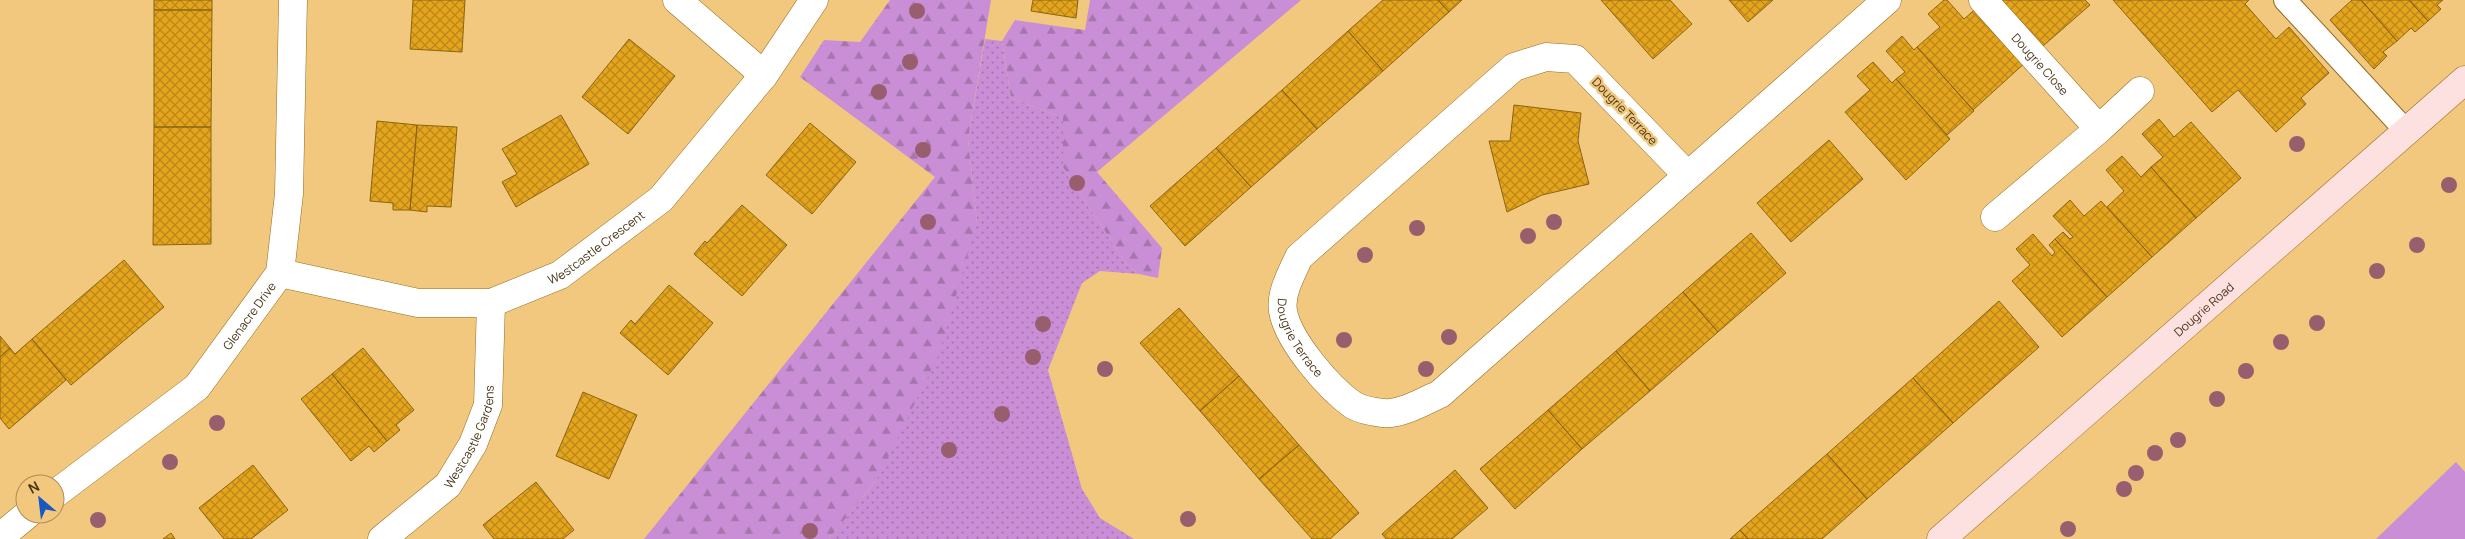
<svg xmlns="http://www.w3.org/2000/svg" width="2465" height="539" font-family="Manrope,sans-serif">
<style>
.grass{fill:url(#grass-dots)}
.forest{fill:url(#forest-firs)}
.garden{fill:#c98ed6}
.building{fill:url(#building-cross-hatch);stroke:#8b6412}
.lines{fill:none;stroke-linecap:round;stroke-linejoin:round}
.lane-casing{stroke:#946d20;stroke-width:24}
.street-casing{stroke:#946d20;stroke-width:29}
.secondary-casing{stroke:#946d20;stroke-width:29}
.lane{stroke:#fff;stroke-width:22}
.street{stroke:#fff;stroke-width:28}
.secondary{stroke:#fde0e0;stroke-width:28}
.tree{fill:#995e6d}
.labels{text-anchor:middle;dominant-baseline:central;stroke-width:5;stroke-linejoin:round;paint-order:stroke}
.street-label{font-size:12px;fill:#483718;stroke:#f2c87e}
</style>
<defs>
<pattern id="grass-dots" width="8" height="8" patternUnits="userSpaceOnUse" patternTransform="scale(1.25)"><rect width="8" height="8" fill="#c98ed6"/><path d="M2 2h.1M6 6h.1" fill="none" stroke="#a575ad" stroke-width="1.8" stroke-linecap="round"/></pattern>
<pattern id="forest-firs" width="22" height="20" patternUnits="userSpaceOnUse" patternTransform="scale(1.25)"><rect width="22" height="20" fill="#c98ed6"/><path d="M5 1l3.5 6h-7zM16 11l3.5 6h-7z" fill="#a575ad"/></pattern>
<pattern id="building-cross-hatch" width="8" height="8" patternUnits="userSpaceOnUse" patternTransform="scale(1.25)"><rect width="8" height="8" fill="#e4a51c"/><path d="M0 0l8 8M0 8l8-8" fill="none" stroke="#bb8718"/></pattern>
</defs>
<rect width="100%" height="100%" fill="#f2c87e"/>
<path class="grass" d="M985,39L1002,41L1011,98L1063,118V167L1127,265L1139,274L1100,271L1082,283L1048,370L1082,489L1100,518L1134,539H829L876,481L977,222L968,139Z"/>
<path class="forest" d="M890,0H991L968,139L977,222L939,355L876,481L829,539H644L935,177L800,77L824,40L860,42Z
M1090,0H1301L1097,172L1162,248L1158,278L1139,274L1127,265L1063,167V118L1011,98L1002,41L1015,20L1085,30Z"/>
<path class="garden" d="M2456,462L2465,472V539H2376Z"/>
<path class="building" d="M154,0H212V10H154Z
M413,0H465L462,52L410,49Z
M1033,0H1078L1076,18L1031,11Z
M1383,0H1438L1449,12L1383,71L1348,31Z
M1438,0H1462L1449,12Z
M1601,0H1670L1692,24L1653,59Z
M1729,0H1773L1748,22Z
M1944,0H1947L1964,19L1978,7L2027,61L1973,110L1917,47L1940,27L1928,14Z
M2001,0H2085L2090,5L2043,46Z
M2113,0H2249L2245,4L2276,39L2289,27L2329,73L2301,98L2306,104L2276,132L2238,90L2212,112Z
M2352,0H2361L2397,41L2383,52L2387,56L2374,69L2330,20Z
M2361,0H2409L2428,21L2415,32L2411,28L2397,41Z
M2409,0H2443L2437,5L2441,9L2428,21Z
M154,10H212L211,127H154Z
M1348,31L1383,71L1317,129L1282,90Z
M1902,36L1914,50L1917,47L1974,111L1947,135L1896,79L1905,72L1886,51Z
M629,39L675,76L628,134L582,97Z
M1873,62L1892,83L1896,79L1950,139L1906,180L1845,112L1870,90L1857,76Z
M1282,90L1317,129L1251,187L1216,148Z
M1514,105L1581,113L1578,141L1589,184L1542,195L1507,212L1489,141H1510Z
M561,115L589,164L516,207L502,182L517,174L502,149Z
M2159,119L2174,137L2191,122L2241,178L2196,218L2151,167L2163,157L2142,134Z
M377,121L417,125L410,210H393V203L370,201Z
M810,123L856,162L812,214L766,175Z
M417,125L457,127L451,207L427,206V212L410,210Z
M154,127H211V244L153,245Z
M1829,140L1863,179L1791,242L1757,203Z
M1216,148L1251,187L1185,246L1150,206Z
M2122,156L2141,177L2151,167L2196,218L2152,257L2107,207L2124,191L2106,170Z
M2070,200L2084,216L2101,201L2152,257L2107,297L2055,239L2063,232L2070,239L2073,237L2053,216Z
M742,205L787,245L742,296L694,254L705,241L707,243Z
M1751,233L1786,273L1718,332L1683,292Z
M2033,234L2052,256L2055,252L2049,245L2055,239L2107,297L2062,337L2012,281L2030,265L2016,249Z
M124,260L164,307L71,385L32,339Z
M669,285L713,323L668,375L620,333L631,320L635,324Z
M1683,292L1718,332L1650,391L1616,351Z
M1999,301L2039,347L1953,423L1913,378Z
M1179,308L1239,376L1200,411L1140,343Z
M0,336L10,348L0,357Z
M32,339L66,380L9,429L0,418V357L10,348L15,354Z
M363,348L414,410L396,425L400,430L387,441L332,374Z
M1616,351L1650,391L1582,449L1548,410Z
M332,374L387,441L374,452L369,446L351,461L301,399Z
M1239,376L1299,445L1259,479L1200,411Z
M1913,378L1953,423L1867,499L1827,454Z
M583,392L637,415L609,479L556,456Z
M1548,410L1582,449L1515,509L1480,469Z
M1299,445L1359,513L1330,539H1312L1259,479Z
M1827,454L1867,499L1822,539H1748L1740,530Z
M253,465L288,510L251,539H224L199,508Z
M1455,470L1488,508L1452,539H1386L1382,534Z
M536,482L574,530L563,539H494L483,525Z
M1740,530L1748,539H1730Z
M171,533L175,539H163Z"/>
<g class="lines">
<defs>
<path id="lane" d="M2285,0L2407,132"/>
<g id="street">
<path d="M677,0L764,75"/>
<path id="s1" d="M1983,0L2099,129"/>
<path id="s2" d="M1687,175L1575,59L1546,57L1514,67L1299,257C1292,273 1280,293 1283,311C1288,341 1329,388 1353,405C1360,409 1374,412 1383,413C1401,415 1424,401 1440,394L1887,0"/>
<path d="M1995,217L2099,129L2140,91"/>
<path id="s3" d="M280,273L418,303H491L560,275L661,199L764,75L814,0"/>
<path id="s4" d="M55,494L197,387L280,273L289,194L293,0"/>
<path d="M0,537L28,514"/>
<path id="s5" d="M382,539L448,485L473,444L488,405L491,303"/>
</g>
<g id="secondary">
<path id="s6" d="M1941,539L2465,80"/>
</g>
</defs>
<use href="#lane" class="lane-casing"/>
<use href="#street" class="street-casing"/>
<use href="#secondary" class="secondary-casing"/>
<use href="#lane" class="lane"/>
<use href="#street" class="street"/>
<use href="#secondary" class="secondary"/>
</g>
<g class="tree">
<circle cx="917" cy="11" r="8"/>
<circle cx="910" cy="62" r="8"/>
<circle cx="879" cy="92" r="8"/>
<circle cx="2297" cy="144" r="8"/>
<circle cx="923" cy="150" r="8"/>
<circle cx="1077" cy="183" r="8"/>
<circle cx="2449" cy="185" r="8"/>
<circle cx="928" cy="222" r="8"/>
<circle cx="1554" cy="222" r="8"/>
<circle cx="1417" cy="228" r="8"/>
<circle cx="1528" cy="236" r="8"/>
<circle cx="2417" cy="245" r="8"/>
<circle cx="1365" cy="255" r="8"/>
<circle cx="2377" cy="271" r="8"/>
<circle cx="2317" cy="323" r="8"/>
<circle cx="1043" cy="324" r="8"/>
<circle cx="1449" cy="337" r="8"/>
<circle cx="1344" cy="340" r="8"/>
<circle cx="2281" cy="342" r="8"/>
<circle cx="1033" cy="357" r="8"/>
<circle cx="1105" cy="369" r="8"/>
<circle cx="1426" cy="369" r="8"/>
<circle cx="2246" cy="371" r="8"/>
<circle cx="2217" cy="399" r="8"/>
<circle cx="1002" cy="414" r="8"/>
<circle cx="217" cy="423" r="8"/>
<circle cx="2178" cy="440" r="8"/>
<circle cx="949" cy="450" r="8"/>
<circle cx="2155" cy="453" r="8"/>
<circle cx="170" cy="462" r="8"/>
<circle cx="2136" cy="473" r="8"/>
<circle cx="2124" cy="489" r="8"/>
<circle cx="1188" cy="519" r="8"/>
<circle cx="98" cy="520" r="8"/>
<circle cx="2068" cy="529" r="8"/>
<circle cx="810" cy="531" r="8"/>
</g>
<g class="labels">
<g class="street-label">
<text stroke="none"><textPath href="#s1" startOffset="86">Dougrie Close</textPath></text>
<text transform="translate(1625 111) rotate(46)">Dougrie Terrace</text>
<text stroke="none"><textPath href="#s3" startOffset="334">Westcastle Crescent</textPath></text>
<text stroke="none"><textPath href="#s6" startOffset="349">Dougrie Road</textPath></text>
<text stroke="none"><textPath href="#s4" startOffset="266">Glenacre Drive</textPath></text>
<text stroke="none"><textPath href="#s2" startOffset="599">Dougrie Terrace</textPath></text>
<text stroke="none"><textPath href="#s5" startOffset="139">Westcastle Gardens</textPath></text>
</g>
</g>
<g transform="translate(40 499) rotate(332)"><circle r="24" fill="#f2c87e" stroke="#ae8e55"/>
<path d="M0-4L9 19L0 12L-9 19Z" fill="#1758c4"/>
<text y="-8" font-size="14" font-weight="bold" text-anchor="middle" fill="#483718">N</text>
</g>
</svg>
